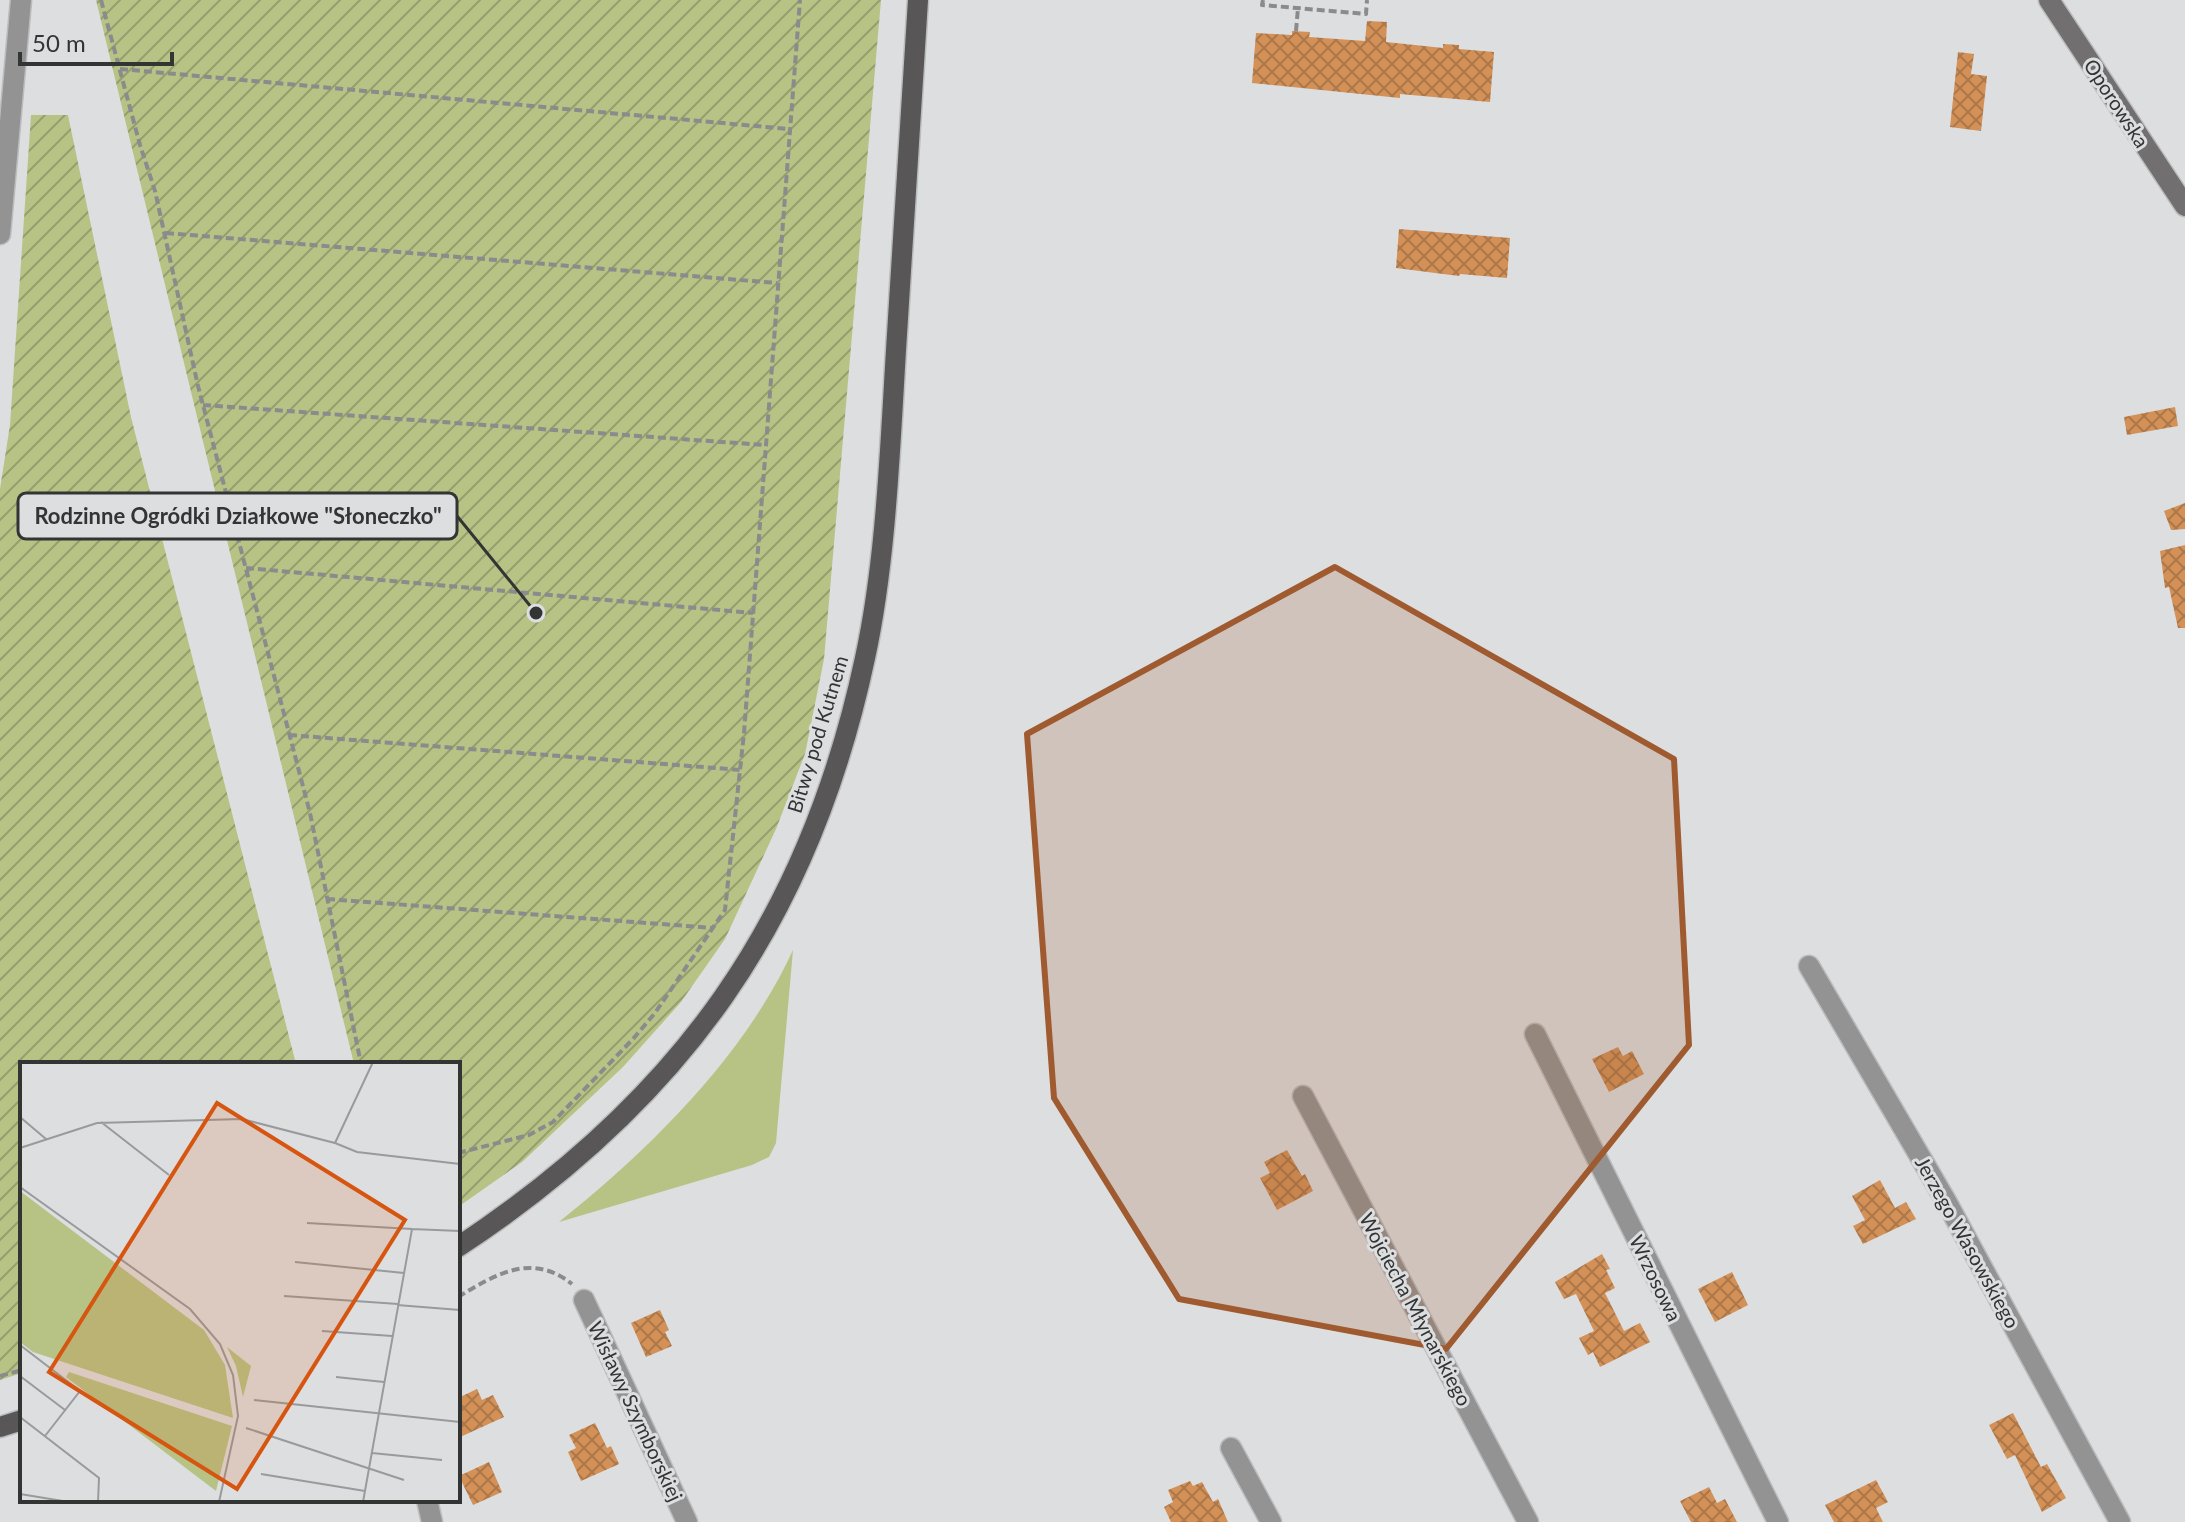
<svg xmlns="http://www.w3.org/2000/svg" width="2185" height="1522" font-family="Lato,sans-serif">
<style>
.grass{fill:#b6c385}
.garden{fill:url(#garden-furrows)}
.building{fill:url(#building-cross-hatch)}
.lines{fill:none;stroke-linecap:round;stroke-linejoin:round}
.street-casing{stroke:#bbbcbe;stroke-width:23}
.secondary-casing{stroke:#bbbcbe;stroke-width:23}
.primary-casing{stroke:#bbbcbe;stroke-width:23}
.path{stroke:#8a8b8c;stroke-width:4;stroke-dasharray:8 4;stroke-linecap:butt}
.street{stroke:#949393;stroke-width:20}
.secondary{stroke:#716f6f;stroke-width:20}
.primary{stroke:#585656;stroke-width:20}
.marked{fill:#a05a2f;fill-opacity:0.2;stroke:#a05a2f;stroke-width:6;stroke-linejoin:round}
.labels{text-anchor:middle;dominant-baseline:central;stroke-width:6;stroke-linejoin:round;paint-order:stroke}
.street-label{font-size:20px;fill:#333434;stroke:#dddee0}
.inset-road{fill:none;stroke:#999a9b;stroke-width:2}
.view{fill:#d65510;fill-opacity:0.15;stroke:#d65510;stroke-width:4}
.inset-edge{fill:none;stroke:#333434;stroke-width:4}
.leader{fill:none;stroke:#333434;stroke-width:3}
.callout-dot{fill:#333434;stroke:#dddee0;stroke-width:3}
.callout{fill:#dddee0;stroke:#333434;stroke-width:3}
.callout-label{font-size:22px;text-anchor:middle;font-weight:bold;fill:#333434}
</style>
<defs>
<pattern id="garden-furrows" width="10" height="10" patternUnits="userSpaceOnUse" patternTransform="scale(2)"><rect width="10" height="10" fill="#b6c385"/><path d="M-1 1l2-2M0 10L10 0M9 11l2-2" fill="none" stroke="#959f6e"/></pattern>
<pattern id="building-cross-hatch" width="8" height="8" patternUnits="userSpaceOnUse" patternTransform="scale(2)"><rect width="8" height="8" fill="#d39157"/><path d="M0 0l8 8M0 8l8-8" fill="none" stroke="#ac7749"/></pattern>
</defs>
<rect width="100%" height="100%" fill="#dddee0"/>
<path class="grass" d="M793,950L776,1143L769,1157L752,1165L559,1222C650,1149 744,1057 793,950Z"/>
<path class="garden" d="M96,0H881L824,659L805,754L776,829L725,939L681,1002L623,1067L522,1162L458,1207V1064H354Z
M31,115H68L131,417L296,1064H22V1373L0,1380V489L10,425Z"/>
<path class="building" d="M1367,21L1387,22L1386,42L1443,48V44L1459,45V49L1494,52L1490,102L1400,94V98L1252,83L1256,33L1292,35V31L1310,32L1309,37L1365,41Z
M1958,52L1974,54L1971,74L1987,76L1981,131L1950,127Z
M1399,229L1510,238L1507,278L1460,274L1459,276L1396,268Z
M2175,407L2178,426L2127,435L2124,417Z
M2185,503V529L2171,530L2164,511Z
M2185,545V628H2178L2169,587L2165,588L2160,551Z
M1618,1047L1623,1056L1632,1051L1644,1074L1609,1092L1592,1059Z
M1287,1150L1302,1176L1305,1174L1313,1191L1277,1210L1260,1178L1270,1173L1264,1162Z
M1880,1180L1895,1208L1906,1202L1916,1219L1863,1244L1853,1226L1865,1220L1852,1196Z
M1602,1254L1610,1269L1606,1270L1615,1288L1605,1293L1624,1331L1640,1323L1650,1342L1600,1367L1593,1352L1588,1355L1579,1338L1594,1331L1576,1294L1564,1299L1555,1282Z
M1732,1272L1748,1305L1715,1322L1698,1289Z
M660,1310L669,1330L665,1332L672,1346L646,1357L631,1323Z
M477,1389L482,1400L493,1395L504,1417L458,1438V1398Z
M2013,1413L2041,1467L2047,1464L2066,1498L2042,1512L2015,1455L2007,1459L1989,1425Z
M595,1423L607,1448L611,1446L619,1464L581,1481L568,1452L576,1448L569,1435Z
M489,1462L502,1492L473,1505L459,1476Z
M1876,1480L1888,1502L1876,1508L1883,1522H1834L1825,1505Z
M1190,1481L1193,1486L1202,1482L1213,1502L1218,1499L1228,1522H1171L1164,1507L1173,1502L1168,1490Z
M1709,1487L1717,1503L1725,1499L1737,1522H1691L1680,1501Z"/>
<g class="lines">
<defs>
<path id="street" d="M0,234L21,0
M1809,966L1946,1201L2120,1522
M1535,1034L1778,1522
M1303,1096L1528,1522
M584,1300L687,1522
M1231,1448L1271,1522
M427,1500L432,1522"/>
<path id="secondary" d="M2049,0L2185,206"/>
<path id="primary" d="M458,1247C681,1100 809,921 865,658C886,562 890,449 896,350C903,234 910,117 918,0
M0,1427L22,1420"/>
</defs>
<use href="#street" class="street-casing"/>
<use href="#secondary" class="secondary-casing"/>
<use href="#primary" class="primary-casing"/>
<path class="path" d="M101,0L140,145L155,191L198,386L310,813L361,1064
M1263,0L1262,5L1366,14L1367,0
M1296,31L1298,8
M120,69L789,129
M166,233L777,283
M203,405L765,445
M246,568L753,613
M289,735L741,770
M327,899L714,928
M458,1153L529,1135L553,1122L633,1039L655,1013L725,910L744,733L800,0
M458,1297C496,1274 532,1252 572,1284
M0,1376L22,1370"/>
<use href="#street" class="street"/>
<use href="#secondary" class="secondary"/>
<use href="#primary" class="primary"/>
</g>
<path class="marked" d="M1335,567L1674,759L1689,1045L1446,1349L1179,1299L1054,1098L1027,734Z"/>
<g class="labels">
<g class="street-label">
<text transform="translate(2117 103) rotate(57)">Oporowska</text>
<text transform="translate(817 734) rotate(-73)">Bitwy pod Kutnem</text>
<text transform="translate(1968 1242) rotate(61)">Jerzego Wasowskiego</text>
<text transform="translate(1656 1278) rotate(64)">Wrzosowa</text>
<text transform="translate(1416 1309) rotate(62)">Wojciecha Młynarskiego</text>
<text transform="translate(636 1411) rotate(65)">Wisławy Szymborskiej</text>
</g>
</g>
<g transform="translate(20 1062)">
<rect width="440" height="440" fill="#dddee0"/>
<path d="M207,285L231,304L223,335L216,304Z" fill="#b6c385"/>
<path d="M0,129L184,268L205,303L213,356L13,290L0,280ZM49,310L212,364L196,429L46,315Z" fill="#b6c385"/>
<path class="inset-road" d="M0,55L26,77M81,60L149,113M315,81L337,90L440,102M0,86L77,61L222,57L315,81L353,0M0,125L170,247L200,282L213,313L218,354L199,440M287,161L392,167M275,200L384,211M264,234L378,242M377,243L440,248M302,269L372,274M0,283L60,329L25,374M0,314L45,348M316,315L364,320M234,338L440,360M0,355L79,416L78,440M226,366L384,418M352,391L422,398M241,412L345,429M0,432L49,440M343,440L392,167L440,169"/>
<path class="view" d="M197,41L385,158L217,427L29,310Z"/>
<rect width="440" height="440" class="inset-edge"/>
</g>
<path class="leader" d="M536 613L457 516"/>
<circle class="callout-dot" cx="536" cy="613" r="8"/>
<rect class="callout" x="18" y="493" width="439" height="46" rx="8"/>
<g class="callout-label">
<text x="238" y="524">Rodzinne Ogródki Działkowe "Słoneczko"</text>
</g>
<path d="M20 52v12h152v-12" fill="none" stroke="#333434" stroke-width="4"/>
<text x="32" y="52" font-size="24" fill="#333434" stroke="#dddee0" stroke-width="6" paint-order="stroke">50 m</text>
</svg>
